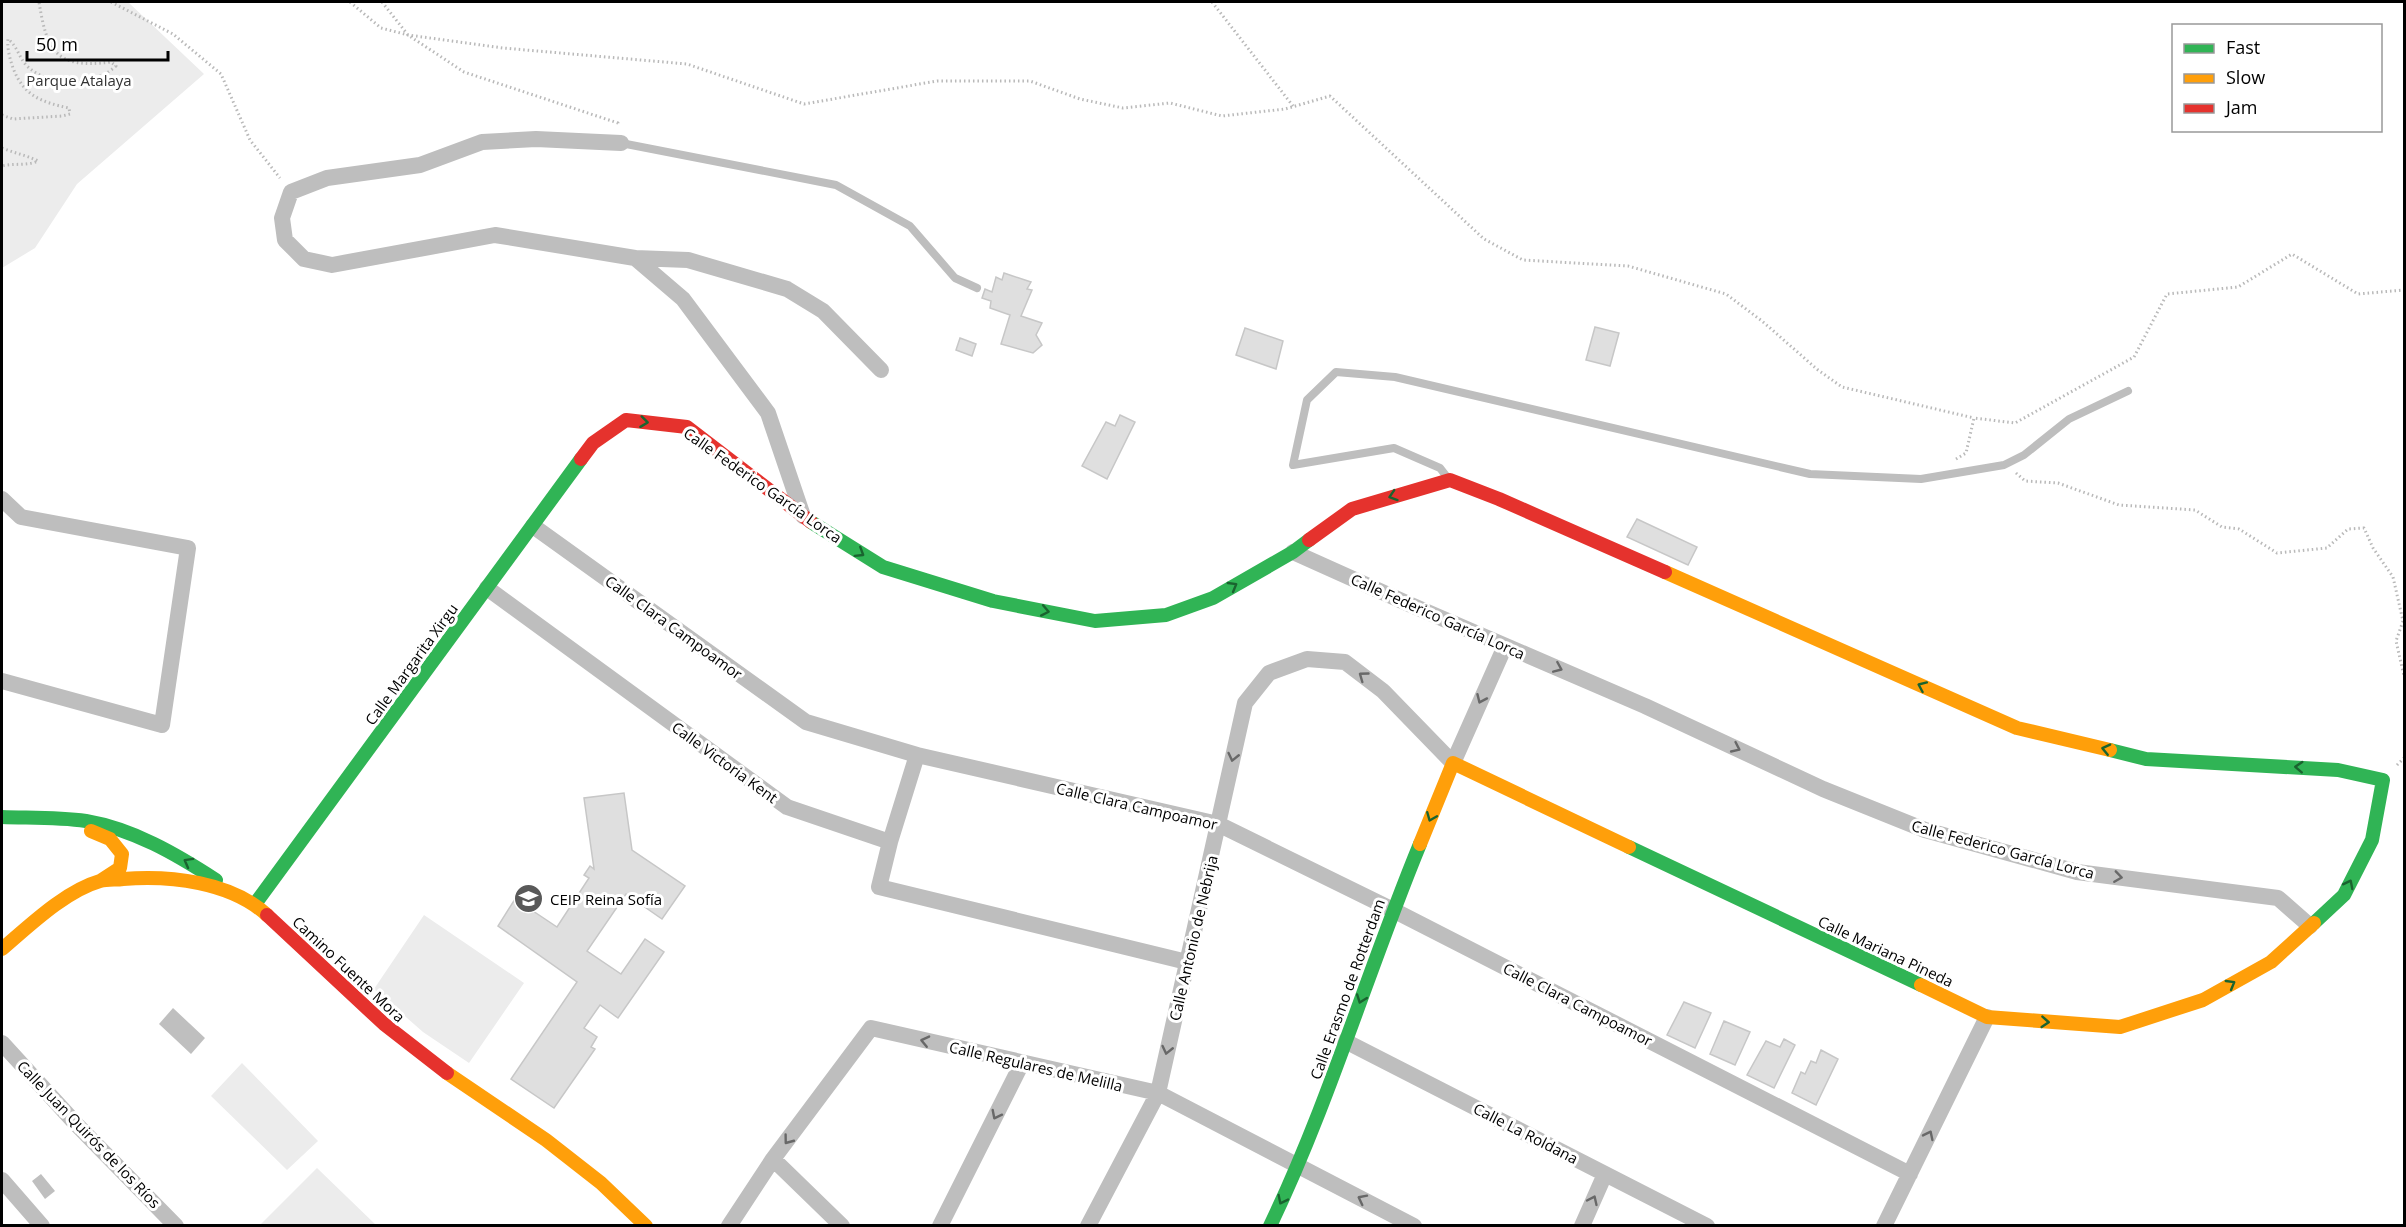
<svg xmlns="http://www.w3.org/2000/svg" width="2406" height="1227" font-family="'Open Sans',sans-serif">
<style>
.green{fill:#ececec}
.water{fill:#bfbfbf}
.building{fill:#dfdfdf;stroke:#c7c7c7;stroke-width:1.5}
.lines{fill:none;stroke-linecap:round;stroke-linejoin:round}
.path{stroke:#b9b9b9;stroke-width:3;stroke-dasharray:1.5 3;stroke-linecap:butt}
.lane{stroke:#bebebe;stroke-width:8}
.street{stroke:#bebebe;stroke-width:16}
.fast{stroke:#30b455;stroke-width:14}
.slow{stroke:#ff9f0a;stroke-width:14}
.jam{stroke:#e5322d;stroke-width:14}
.oneway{stroke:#1a632f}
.oneway2{stroke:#686868}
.labels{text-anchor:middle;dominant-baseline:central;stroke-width:6;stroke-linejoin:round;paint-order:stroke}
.park-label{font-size:15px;fill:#333;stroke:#fff}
.street-label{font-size:15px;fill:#000;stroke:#fff}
.poi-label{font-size:15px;fill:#000;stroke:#fff;text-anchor:start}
</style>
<rect width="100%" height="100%" fill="#fff"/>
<path class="green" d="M2,2H128L204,74L77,184L35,248L2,268Z
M424,915L524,983L469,1063L423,1032L374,989Z
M242,1063L318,1141L287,1170L211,1096Z
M317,1168L376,1225H260Z"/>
<path class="water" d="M173,1008L205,1038L191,1054L159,1024Z
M41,1174L55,1191L45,1199L32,1181Z"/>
<path class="building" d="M1004,273L1031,282L1027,289L1032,290L1021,316L1042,323L1036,335L1042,345L1033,353L1001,344L1010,315L990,308L991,301L982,298L985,289L992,292L996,277L1002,280Z
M1595,327L1619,333L1610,366L1586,360Z
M1245,328L1283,341L1276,369L1236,355Z
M960,338L976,344L972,356L956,350Z
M1120,415L1135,422L1107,479L1082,466L1106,422L1115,426Z
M1637,519L1697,547L1688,565L1627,537Z
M624,793L632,850L685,886L662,919L626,894L587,951L621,974L645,939L664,952L618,1018L600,1005L584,1028L597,1037L591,1047L595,1049L554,1108L511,1079L577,982L498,926L515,899L557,927L589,878L584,875L590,866L594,869L584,798Z
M1684,1002L1711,1013L1695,1048L1667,1035Z
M1724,1021L1750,1032L1735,1065L1710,1054Z
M1784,1039L1795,1045L1774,1088L1747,1075L1766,1041L1780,1047Z
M1821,1050L1838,1059L1816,1105L1792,1093L1801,1072L1805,1074L1811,1061L1816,1063Z"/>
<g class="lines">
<path class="path" d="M111,2L173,34L221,74L250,140L280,178
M350,2L381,28L408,35L503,48L687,64L804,104L937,81H1030L1080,99L1123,108L1170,103L1222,116L1285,109L1330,96L1484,239L1523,260L1628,266L1726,294L1762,321L1818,370L1842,387L1974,418
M382,2L408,35L464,72L618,123V126
M1212,2L1293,106
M2,115L13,119L62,116L70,114L69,108C41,102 24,96 13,68C10,59 7,49 8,39C18,47 19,58 27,66C50,88 93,87 116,66L111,62C56,69 47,52 39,2
M2,148C14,153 26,155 38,161C28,166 13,163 2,166
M1956,459L1966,453L1974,418L2015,423L2134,357L2167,294L2238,287L2292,254L2358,294L2404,290
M2016,473L2025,481L2058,483L2119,505L2195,510L2222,527L2239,529L2277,553L2327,548L2348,529L2364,528L2373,548L2393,577L2403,621L2396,641L2404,676
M2397,765L2404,758"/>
<path class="lane" d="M621,143L836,185L910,226L955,278L977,288
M1447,477L1440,468L1394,448L1293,465L1307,400L1336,372L1395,377L1810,474L1921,479L2004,465L2024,455L2069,419L2128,391"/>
<path class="street" d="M621,143L536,139L482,142L420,165L327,178L291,192L282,218L285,240L304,259L332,265L495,235L635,258L683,299L768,413L803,516
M635,258L688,260L787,289L823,311L881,370
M2,499L21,517L188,548L162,725L2,681
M533,526L806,722L917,755L1218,824L1393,910L1910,1174
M1293,552L1411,605L1645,706L1823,789L1925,830L2077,872L2278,898L2310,926
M487,588L787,807L890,842L879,887L1187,962
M890,842L917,755
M1345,1041L1707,1226
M2,1043L77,1125L176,1226
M773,1159L842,1226
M2,1180L42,1226
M729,1226L773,1159L871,1028L1158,1093L1414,1226
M940,1226L1022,1063
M1088,1226L1158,1093L1245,703L1269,673L1307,659L1345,662L1383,691L1453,763L1505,646
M1582,1226L1605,1174
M1884,1226L1987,1017"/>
<path class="fast" d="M811,522L883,567L993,601L1095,621L1166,615L1213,598L1293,552L1309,540
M2110,750L2146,759L2338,770L2383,780L2372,840L2344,895L2314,923
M2,817C30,818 58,817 86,821C133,829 176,854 216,880
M1629,847L1921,985
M255,904L581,459
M1270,1226C1329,1103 1368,970 1420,844"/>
<path class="slow" d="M1665,572L2017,728L2110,750
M91,831L110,839L122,854L120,868L100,881
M1420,844L1453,763L1629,847
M2,949C29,926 65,891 100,881C107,879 116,880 123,879C170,875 231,882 267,915
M1921,985L1987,1017L2120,1027L2203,1000L2271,962L2314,923
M447,1073L546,1140L601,1183L646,1226"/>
<path class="jam" d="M581,459L593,443L626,420L687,427L811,522
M1309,540L1352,509L1450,480L1499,499L1665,572
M267,915L384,1024L447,1073"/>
</g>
<defs><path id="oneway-chevron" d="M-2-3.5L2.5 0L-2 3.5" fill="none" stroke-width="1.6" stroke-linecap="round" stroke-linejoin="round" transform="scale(1.5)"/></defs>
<g class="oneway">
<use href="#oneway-chevron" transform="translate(644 422) rotate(7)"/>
<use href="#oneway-chevron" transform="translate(1393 496) rotate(162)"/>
<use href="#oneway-chevron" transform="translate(860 553) rotate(32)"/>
<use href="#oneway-chevron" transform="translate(1233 586) rotate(-30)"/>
<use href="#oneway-chevron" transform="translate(1045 611) rotate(11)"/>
<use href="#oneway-chevron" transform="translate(1922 686) rotate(-156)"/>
<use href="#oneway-chevron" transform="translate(2106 749) rotate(-167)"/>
<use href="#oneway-chevron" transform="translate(2299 767) rotate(-177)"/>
<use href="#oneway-chevron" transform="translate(1431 817) rotate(112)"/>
<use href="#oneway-chevron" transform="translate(188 862) rotate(-151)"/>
<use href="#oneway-chevron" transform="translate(2349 884) rotate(-63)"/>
<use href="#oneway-chevron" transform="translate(2231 984) rotate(-30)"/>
<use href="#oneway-chevron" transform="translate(1361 999) rotate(110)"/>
<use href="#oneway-chevron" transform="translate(2045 1022) rotate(4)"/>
<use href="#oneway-chevron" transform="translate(1282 1200) rotate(116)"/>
</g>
<g class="oneway2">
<use href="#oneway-chevron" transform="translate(1558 668) rotate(23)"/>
<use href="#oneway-chevron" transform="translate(1363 676) rotate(-144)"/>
<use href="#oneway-chevron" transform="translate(1481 699) rotate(114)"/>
<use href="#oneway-chevron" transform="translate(1736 748) rotate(25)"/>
<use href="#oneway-chevron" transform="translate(1233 757) rotate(103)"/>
<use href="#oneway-chevron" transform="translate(2118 877) rotate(8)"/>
<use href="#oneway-chevron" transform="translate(925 1041) rotate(-167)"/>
<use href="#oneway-chevron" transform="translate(1167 1050) rotate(103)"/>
<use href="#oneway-chevron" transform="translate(996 1115) rotate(117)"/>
<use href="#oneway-chevron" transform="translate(1929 1135) rotate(-64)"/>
<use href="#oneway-chevron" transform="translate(788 1140) rotate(127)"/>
<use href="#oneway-chevron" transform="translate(1362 1199) rotate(-153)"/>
<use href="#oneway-chevron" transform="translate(1593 1200) rotate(-65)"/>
</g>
<defs>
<symbol id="school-disc" viewBox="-11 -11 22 22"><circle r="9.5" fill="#595959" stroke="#fff"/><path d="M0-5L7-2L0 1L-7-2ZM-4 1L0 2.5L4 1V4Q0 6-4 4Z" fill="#fff"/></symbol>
</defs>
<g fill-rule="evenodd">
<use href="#school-disc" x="512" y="882" width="33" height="33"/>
</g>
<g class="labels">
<g class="park-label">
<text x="79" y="80">Parque Atalaya</text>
</g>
<g class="street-label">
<text transform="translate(763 485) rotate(35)">Calle Federico García Lorca</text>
<text transform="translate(1438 616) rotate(24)">Calle Federico García Lorca</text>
<text transform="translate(674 627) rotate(36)">Calle Clara Campoamor</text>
<text transform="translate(411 664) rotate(-54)">Calle Margarita Xirgu</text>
<text transform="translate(725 762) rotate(36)">Calle Victoria Kent</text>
<text transform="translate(1137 806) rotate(13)">Calle Clara Campoamor</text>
<text transform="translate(2003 849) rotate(15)">Calle Federico García Lorca</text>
<text transform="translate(1193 938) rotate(-77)">Calle Antonio de Nebrija</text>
<text transform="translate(1886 951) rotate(25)">Calle Mariana Pineda</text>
<text transform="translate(349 969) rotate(43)">Camino Fuente Mora</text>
<text transform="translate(1347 989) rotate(-70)">Calle Erasmo de Rotterdam</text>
<text transform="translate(1578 1004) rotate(27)">Calle Clara Campoamor</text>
<text transform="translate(1036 1066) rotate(13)">Calle Regulares de Melilla</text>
<text transform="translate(1526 1133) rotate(27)">Calle La Roldana</text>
<text transform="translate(89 1134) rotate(46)">Calle Juan Quirós de los Ríos</text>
</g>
<g class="poi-label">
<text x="550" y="899">CEIP Reina Sofía</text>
</g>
</g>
<rect width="2406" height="1227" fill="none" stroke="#000000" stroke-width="6"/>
<rect x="2172" y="24" width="210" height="108" fill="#ffffff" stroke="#999999" stroke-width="1.5"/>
<rect x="2184" y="44" width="30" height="9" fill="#30b455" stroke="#999999" stroke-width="1.5"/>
<text x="2226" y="54" font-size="18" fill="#000000">Fast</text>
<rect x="2184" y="74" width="30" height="9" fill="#ff9f0a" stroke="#999999" stroke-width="1.5"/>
<text x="2226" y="84" font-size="18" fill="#000000">Slow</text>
<rect x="2184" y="104" width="30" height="9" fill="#e5322d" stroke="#999999" stroke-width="1.5"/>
<text x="2226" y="114" font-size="18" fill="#000000">Jam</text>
<path d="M27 51v9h141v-9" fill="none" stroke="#000000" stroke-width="3"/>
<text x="36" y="51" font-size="18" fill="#000000" stroke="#ffffff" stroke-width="4.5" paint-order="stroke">50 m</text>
</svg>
